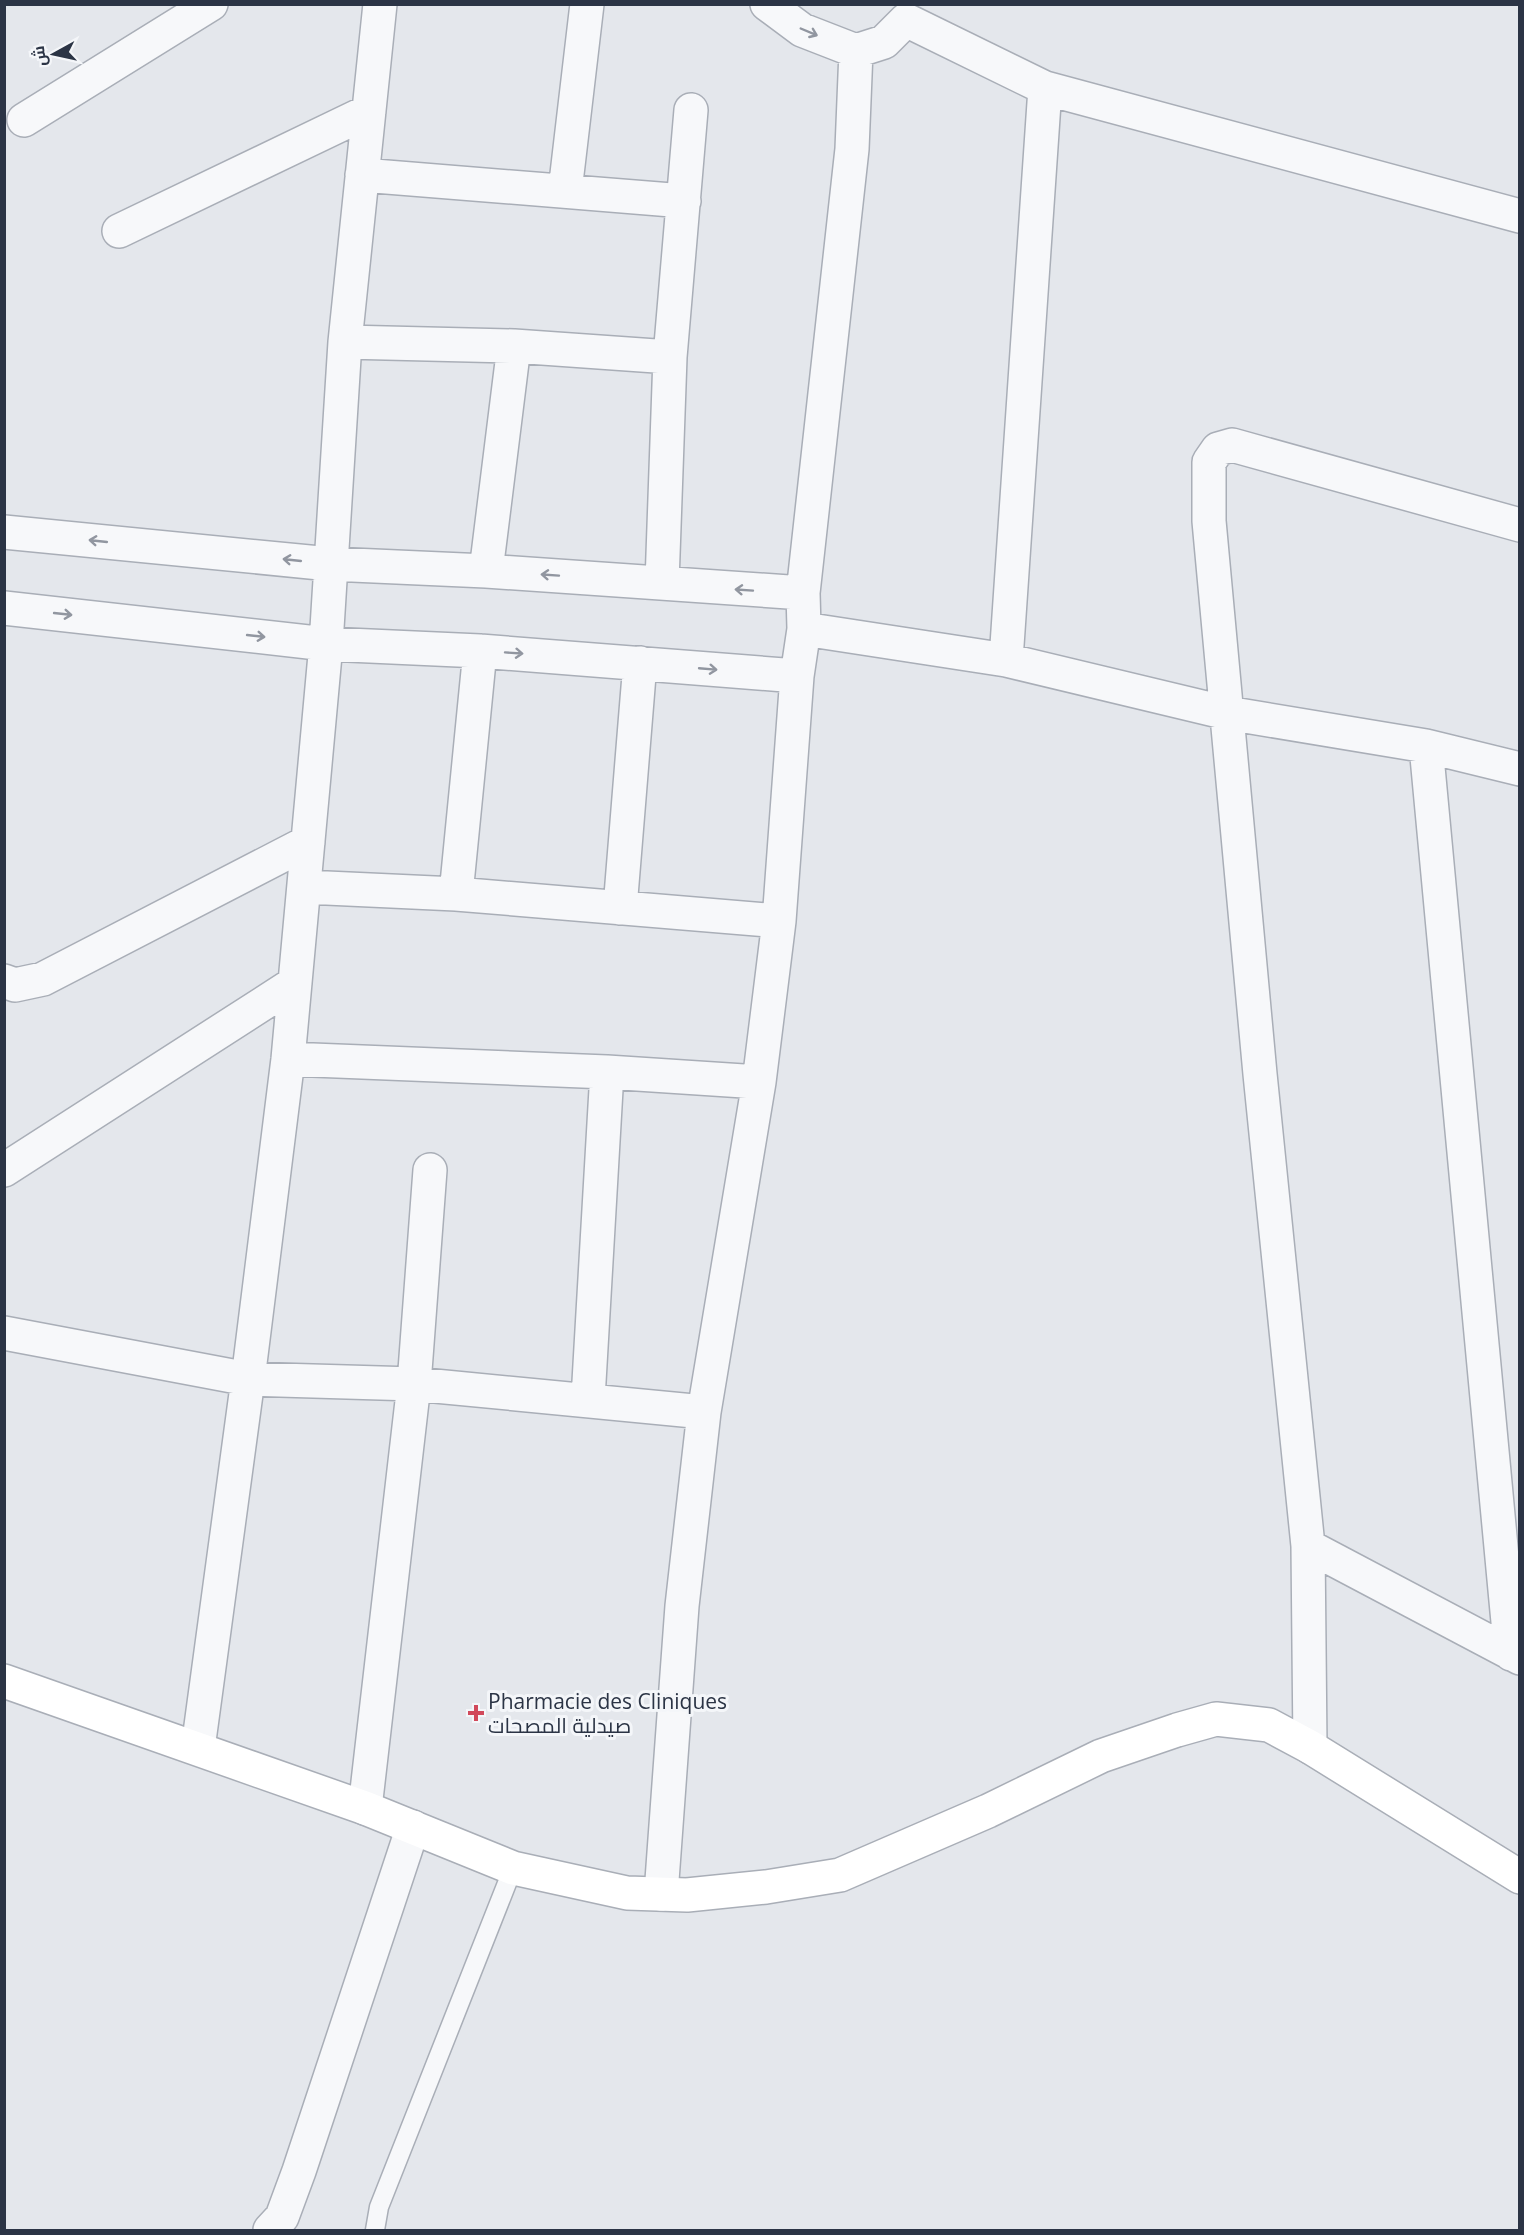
<svg xmlns="http://www.w3.org/2000/svg" width="1524" height="2235" font-family="'Open Sans',Cairo,sans-serif">
<style>
.lines{fill:none;stroke-linecap:round;stroke-linejoin:round}
.lane-casing{stroke:#a9aeb7;stroke-width:21}
.street-casing{stroke:#a9aeb7;stroke-width:36}
.secondary-casing{stroke:#a9aeb7;stroke-width:36}
.lane{stroke:#f7f8fa;stroke-width:18}
.street{stroke:#f7f8fa;stroke-width:33}
.secondary{stroke:#fff;stroke-width:33}
.oneway{stroke:#9196a0}
.poi-dot{fill:#d1495b;stroke:#f4f6f9;stroke-width:2}
.labels{text-anchor:middle;dominant-baseline:central;stroke-width:6;stroke-linejoin:round;paint-order:stroke}
.poi-label{font-size:21px;fill:#2b3445;stroke:#f4f6f9;text-anchor:start}
</style>
<rect width="100%" height="100%" fill="#e4e7ec"/>
<g class="lines">
<defs>
<path id="lane" d="M375,2230L379,2207L513,1868"/>
<path id="street" d="M767,4L802,30L856,51L884,42L906,20
M906,20L1045,88L1520,216
M24,120L211,4
M362,175L684,201
M565,191L587,4
M119,231L369,111
M345,342L514,346L670,357
M4,532L330,564L486,571L803,593
M486,571L514,346
M662,583L670,357L691,110
M4,608L326,644L480,651L797,676
M804,629L1006,660L1227,713L1426,746L1520,769
M1006,660L1045,88
M1426,746L1511,1654
M305,887L456,894L779,921
M456,894L480,651
M620,908L640,663
M4,981L15,985L43,979L308,842
M288,1059L607,1072L759,1082
M4,1170L295,983
M4,1333L248,1379L414,1384L704,1412L759,1082L779,921L797,676L804,629L803,593L852,149L856,51
M588,1399L607,1072
M1308,1546L1520,1658
M1310,1747L1308,1546L1260,1074L1209,521V462L1218,449L1232,445L1520,525
M198,1748L248,1379L288,1059L326,644L345,342L380,4
M365,1808L414,1384L430,1170
M661,1894L682,1606L704,1412
M270,2230L282,2217L299,2171L413,1827"/>
<path id="secondary" d="M4,1681L365,1808L513,1868L627,1893L687,1895L766,1887L840,1875L988,1811L1101,1756L1177,1730L1216,1719L1269,1725L1310,1747L1520,1877"/>
</defs>
<use href="#lane" class="lane-casing"/>
<use href="#street" class="street-casing"/>
<use href="#secondary" class="secondary-casing"/>
<use href="#lane" class="lane"/>
<use href="#street" class="street"/>
<use href="#secondary" class="secondary"/>
</g>
<defs><path id="oneway-shaft" d="M-6 0H5M1.5-3L5.5 0L1.5 3" fill="none" stroke-width="1.6" stroke-linecap="round" stroke-linejoin="round" transform="scale(1.5)"/></defs>
<g class="oneway">
<use href="#oneway-shaft" transform="translate(809 32) rotate(23)"/>
<use href="#oneway-shaft" transform="translate(98 541) rotate(-174)"/>
<use href="#oneway-shaft" transform="translate(292 560) rotate(-174)"/>
<use href="#oneway-shaft" transform="translate(550 575) rotate(-176)"/>
<use href="#oneway-shaft" transform="translate(744 590) rotate(-176)"/>
<use href="#oneway-shaft" transform="translate(63 614) rotate(6)"/>
<use href="#oneway-shaft" transform="translate(256 636) rotate(6)"/>
<use href="#oneway-shaft" transform="translate(514 653) rotate(4)"/>
<use href="#oneway-shaft" transform="translate(708 669) rotate(5)"/>
</g>
<path class="poi-dot" d="M473 1704h6v6h6v6h-6v6h-6v-6h-6v-6h6z"/>
<g class="labels">
<g class="poi-label">
<text x="488" y="1701">Pharmacie des Cliniques<tspan x="488" dy="24">صيدلية المصحات</tspan></text>
</g>
</g>
<rect width="1524" height="2235" fill="none" stroke="#2b3445" stroke-width="12"/>
<g transform="translate(54 54) rotate(262)" stroke="#f4f6f9" stroke-width="4.5" paint-order="stroke">
<path d="M0-4.5L10 22L0 15L-10 22Z" fill="#2b3445"/>
<text y="-9" font-size="16" font-weight="bold" text-anchor="middle" fill="#2b3445">ش</text>
</g>
</svg>
